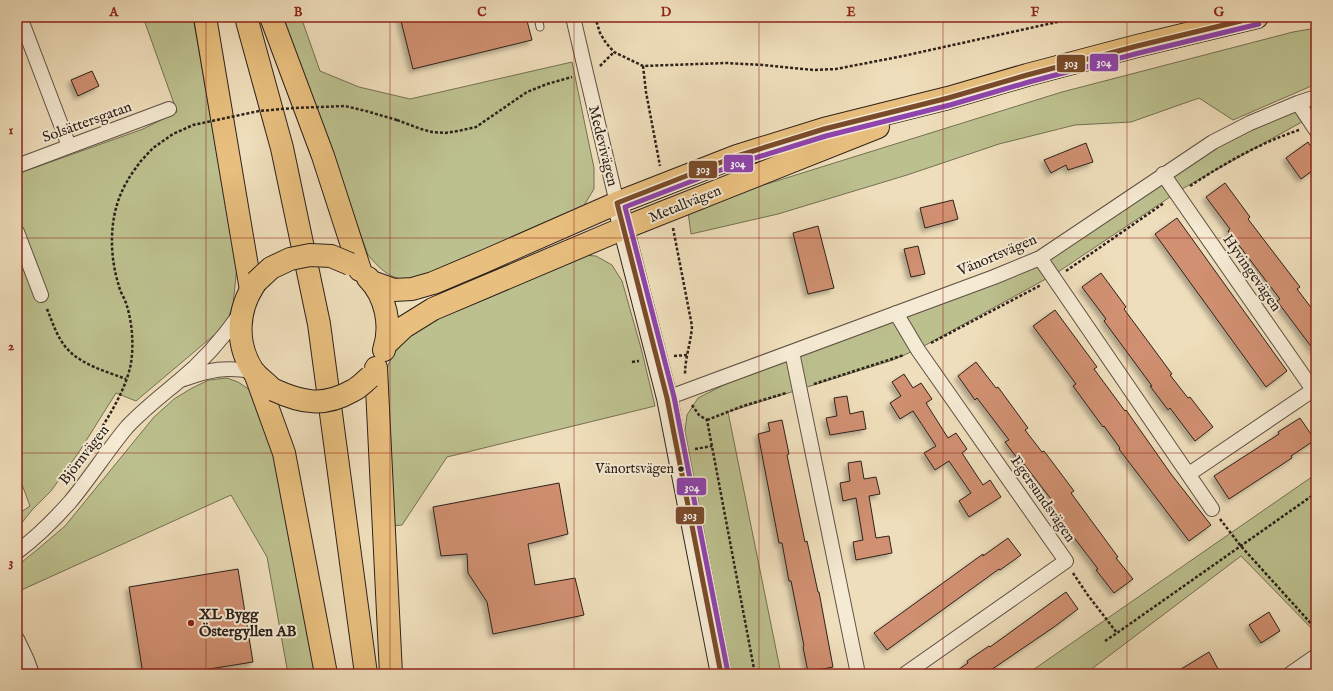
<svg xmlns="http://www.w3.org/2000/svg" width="1333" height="691" font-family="'IM FELL English',serif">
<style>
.green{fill:#bcc08e;stroke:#747054}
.building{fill:#d09071;stroke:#2d211b;filter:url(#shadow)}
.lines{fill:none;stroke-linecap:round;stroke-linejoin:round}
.lane-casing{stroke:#5e5043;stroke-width:9}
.street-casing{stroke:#5e5043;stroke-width:16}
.secondary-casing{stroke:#2d211b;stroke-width:22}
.primary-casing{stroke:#2d211b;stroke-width:24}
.highway-casing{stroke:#2d211b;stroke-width:24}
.path{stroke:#2d211b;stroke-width:2.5;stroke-dasharray:3 2;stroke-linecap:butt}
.lane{stroke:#f5ead3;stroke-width:7}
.street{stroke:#f5ead3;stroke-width:14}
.secondary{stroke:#f5ead3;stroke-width:20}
.primary{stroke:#e8bf7e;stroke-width:22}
.highway{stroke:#e8bf7e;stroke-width:22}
.primary-bridge-casing{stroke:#2d211b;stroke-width:24;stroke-linecap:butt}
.path-bridge{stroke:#2d211b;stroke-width:2.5;stroke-dasharray:3 2;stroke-linecap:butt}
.primary-bridge{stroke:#e8bf7e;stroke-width:22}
.bus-1-casing{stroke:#f5ead3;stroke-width:8}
.bus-2-casing{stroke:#f5ead3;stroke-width:8}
.bus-1{stroke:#7a4b2a;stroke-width:5}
.bus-2{stroke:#8e44ad;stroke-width:5}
.grid{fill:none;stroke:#8f2418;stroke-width:1;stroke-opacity:0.55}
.bus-dot{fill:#2d211b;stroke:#f5ead3;stroke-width:1.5}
.poi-dot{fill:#8f2418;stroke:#f5ead3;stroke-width:1.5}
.labels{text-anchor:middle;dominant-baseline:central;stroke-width:4;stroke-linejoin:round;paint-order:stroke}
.bus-label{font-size:14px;fill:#2d211b;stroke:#f5ead3;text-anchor:end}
.street-label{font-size:15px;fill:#2d211b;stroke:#f5ead3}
.poi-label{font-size:15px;font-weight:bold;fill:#2d211b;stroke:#f5ead3;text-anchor:start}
.line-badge{stroke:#f5ead3;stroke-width:1.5}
.badge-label{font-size:11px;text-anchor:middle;font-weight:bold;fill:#fff}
.neatline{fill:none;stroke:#8f2418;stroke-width:1.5}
.grid-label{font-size:13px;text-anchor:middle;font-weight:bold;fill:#8f2418}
</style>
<defs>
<filter id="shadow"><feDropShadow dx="-3.5" dy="3.5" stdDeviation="2" flood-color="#0004"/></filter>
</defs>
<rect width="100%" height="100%" fill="#efdebb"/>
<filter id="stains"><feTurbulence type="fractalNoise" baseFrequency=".005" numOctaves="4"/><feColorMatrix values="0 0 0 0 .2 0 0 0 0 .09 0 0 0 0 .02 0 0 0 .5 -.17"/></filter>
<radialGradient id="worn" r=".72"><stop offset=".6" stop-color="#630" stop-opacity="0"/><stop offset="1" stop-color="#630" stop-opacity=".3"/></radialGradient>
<path class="green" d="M143,17H193L237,266L233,305L226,323L213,336L136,401L116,393L79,452L51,491L32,510L21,524L17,527V515L30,506L17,471V174L143,129L177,112Z
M281,17H301L320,71L359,87L410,99L572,62L594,168V189L583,207L426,278C396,282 388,278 368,255Z
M1316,28V84L1233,120L1199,98L1131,122L1075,125L999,144L907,175L778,214L691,234L688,212L738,193L1062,92L1293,32Z
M1316,94V114L1182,189L1055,274L922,347L893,360L728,412L781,674H731L685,431L687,415L698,398L795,349L1039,251L1169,164Z
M582,255L596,256L612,265L622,281L641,348L655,406L447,457L402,525L392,526L386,385C387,378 386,370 389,363C397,344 415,331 432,319Z
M227,378L238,382L250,390L275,457L318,674H288L267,557L231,495L17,592V566L38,549L65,526L154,417L174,399L192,388L209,380Z
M1316,474V633L1241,556L1085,674H1027Z"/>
<path class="building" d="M400,17H526L532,40L413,69Z
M92,71L99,86L78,96L71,80Z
M1308,142L1316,154V168L1301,179L1286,158Z
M1086,143L1093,162L1068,170L1066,165L1051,173L1044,160Z
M1225,183L1250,217L1248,219L1300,287L1297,289L1316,314V353L1277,301L1280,299L1228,231L1230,229L1206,197Z
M953,200L958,219L925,228L920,208Z
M1177,218L1287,371L1266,387L1155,234Z
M818,226L834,288L808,294L793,233Z
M918,246L925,274L911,277L904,249Z
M1101,273L1126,307L1124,309L1172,374L1170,375L1188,398L1190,397L1213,427L1195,441L1170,408L1168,410L1150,386H1152L1104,321L1106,319L1082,287Z
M1055,310L1097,367L1094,369L1125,411L1126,410L1171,474L1211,525L1189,541L1119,449L1120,448L1104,426L1103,427L1073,386L1076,384L1033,326Z
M976,362L996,388L998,387L1028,428L1025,430L1042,452L1044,451L1074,491L1071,493L1118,557L1116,558L1133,579L1114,593L1096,570L1098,569L1050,506L1054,503L1024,464L1023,466L1005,442L1009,440L977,398L975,400L958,376Z
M904,374L913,388L921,383L932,399L926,403L948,438L956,433L967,449L962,453L983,485L990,480L1001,497L969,517L959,501L971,493L949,461L935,470L924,453L936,446L913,411L900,419L890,403L901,396L892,382Z
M847,396L850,414L863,411L866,429L830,435L826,418L837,416L834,398Z
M1300,418L1315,440L1291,456L1292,458L1229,499L1214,476L1279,434L1278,432Z
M782,420L789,454L787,455L805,542L807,541L818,592H819L833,667L808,672L803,647L804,646L791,581H789L782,543H779L758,434L770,431L768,423Z
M861,461L864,479L876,477L880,494L869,496L876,538L889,536L892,553L856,560L853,542L863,540L856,498L843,501L840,483L850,481L848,463Z
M559,483L568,534L528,544L535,585L575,578L584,615L493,634L487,602L468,573L467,554L441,556L433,507Z
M1008,538L1021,555L1000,570L999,569L887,650L874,633L983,554V556Z
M238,569L253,662L178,674H143L129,587Z
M1066,592L1078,609L1054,627L985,674H952L968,663L967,661L989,646L990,647Z
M1269,612L1280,631L1261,643L1249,625Z
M1209,652L1218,669L1210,674H1173Z"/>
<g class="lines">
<defs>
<path id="lane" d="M538,17L540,27
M17,663L27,660"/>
<path id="street" d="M20,17L69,146
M573,17L586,73L617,203
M1298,103L1316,130
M17,166L169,109
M1163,174L1316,394
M17,232L41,295
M1040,258L1212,509
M896,313L918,350L1066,561L905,674
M792,352L858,674
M184,379C211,369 225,367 253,371
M667,398L994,277L1040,258L1213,142L1250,123L1298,103L1316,97
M1189,474L1313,390
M17,552C37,537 54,520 70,502C90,478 107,451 127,427C144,409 161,396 179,381C202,362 223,338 240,314
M17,639L27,660L32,674
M1290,674L1316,656"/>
<path id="secondary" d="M617,203L667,398L721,674"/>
<path id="primary" d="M368,278C386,296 392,326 384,350
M256,282C237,309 235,343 253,371C257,376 264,381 269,386
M372,282L394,290L412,289L433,283L485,261L617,203L737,156L824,129L948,98L1027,75L1137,46L1257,17
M386,344L404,327L433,309L624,228L878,127"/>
<path id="highway" d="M205,17L251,290
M246,17L282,148L319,324L366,674
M271,17L323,156L360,270
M376,368L391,674
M255,373L284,453L326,674"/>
</defs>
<use href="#lane" class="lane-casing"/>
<use href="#street" class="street-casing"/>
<use href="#secondary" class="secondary-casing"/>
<use href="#primary" class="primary-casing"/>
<use href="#highway" class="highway-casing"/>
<path class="path" d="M595,17L600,33L606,43L614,52L643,66L726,63L763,65L814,70L836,69L903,56L1080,17
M600,66L614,52
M643,66L646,92L660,166
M397,120L421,129L432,132L445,133L458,131L476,127L527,92L547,84L572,77
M1190,186C1225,163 1260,143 1299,130
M673,228L692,326C691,343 685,357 685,375
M1066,271L1164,203
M47,309C52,321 56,334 64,345C78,364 105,371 126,379
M931,343L1041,285
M674,356L687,355
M632,362L639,361
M814,384L904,355
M692,405L699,415L707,420L755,674
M707,420L743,406L786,393
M695,449L712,446
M81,460C99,431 125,396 131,363C134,343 132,321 126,303C124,297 120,292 119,286C108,252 109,210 128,180C131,174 136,168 140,162
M1220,519L1240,545L1316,629
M1073,573L1087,594L1117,633L1316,493
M1105,641L1117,633"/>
<use href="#lane" class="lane"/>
<use href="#street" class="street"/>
<use href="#secondary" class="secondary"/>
<use href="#primary" class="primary"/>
<use href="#highway" class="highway"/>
<defs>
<path id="primary-bridge" d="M256,282L271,268L290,259L310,255L331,256L350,264
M274,390C302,403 324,407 352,391C359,388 364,382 370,377"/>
</defs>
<use href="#primary-bridge" class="primary-bridge-casing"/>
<path class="path-bridge" d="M140,162L153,148L173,134L193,125L259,111L294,108L345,106L366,111L397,120"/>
<use href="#primary-bridge" class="primary-bridge"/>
<defs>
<path id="bus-1" d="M721,674L667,398L617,203L737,156L824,129L948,98L1027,75L1137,46L1257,17"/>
<path id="bus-2" d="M728,673L674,397L625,207L739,163L826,136L950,105L1029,82L1139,53L1259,24"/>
</defs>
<use href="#bus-1" class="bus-1-casing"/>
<use href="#bus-2" class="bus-2-casing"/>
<use href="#bus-1" class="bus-1"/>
<use href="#bus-2" class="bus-2"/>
</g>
<path class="grid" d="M206,17V674M390,17V674M574,17V674M759,17V674M943,17V674M1127,17V674M17,238H1316M17,453H1316"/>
<circle class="bus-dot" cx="681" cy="469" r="3.5"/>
<circle class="poi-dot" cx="191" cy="623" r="4"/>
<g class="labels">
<g class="bus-label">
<text x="674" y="469">Vänortsvägen</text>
</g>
<g class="street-label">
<text transform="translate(87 122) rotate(-20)">Solsättersgatan</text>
<text transform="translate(603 146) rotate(76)">Medevivägen</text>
<text transform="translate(685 204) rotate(-22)">Metallvägen</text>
<text transform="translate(997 255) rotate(-23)">Vänortsvägen</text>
<text transform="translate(1252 273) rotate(55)">Hyvingevägen</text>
<text transform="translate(84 455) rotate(-52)">Björnvägen</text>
<text transform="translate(1043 499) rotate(55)">Egersundsvägen</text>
</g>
<g class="poi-label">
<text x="199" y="614">XL Bygg<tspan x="199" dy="17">Östergyllen AB</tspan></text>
</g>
</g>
<g class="line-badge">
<rect x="1089" y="53" width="30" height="19" rx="4" fill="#8e44ad"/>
<rect x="1056" y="54" width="30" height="19" rx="4" fill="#7a4b2a"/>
<rect x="723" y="154" width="31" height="19" rx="4" fill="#8e44ad"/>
<rect x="688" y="160" width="30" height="19" rx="4" fill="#7a4b2a"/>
<rect x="676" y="477" width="31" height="19" rx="4" fill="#8e44ad"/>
<rect x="675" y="506" width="30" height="19" rx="4" fill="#7a4b2a"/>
</g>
<g class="badge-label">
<text x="1104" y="66">304</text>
<text x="1071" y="67">303</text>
<text x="738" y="167">304</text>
<text x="703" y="173">303</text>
<text x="692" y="491">304</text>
<text x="690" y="519">303</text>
</g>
<rect width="1333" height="691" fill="none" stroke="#efdebb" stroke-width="44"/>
<rect x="22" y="22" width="1289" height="647" class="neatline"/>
<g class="grid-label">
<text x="114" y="16">A</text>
<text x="298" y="16">B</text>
<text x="482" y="16">C</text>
<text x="666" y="16">D</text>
<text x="851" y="16">E</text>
<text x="1035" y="16">F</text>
<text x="1219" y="16">G</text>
<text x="11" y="134">1</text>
<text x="11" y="350">2</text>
<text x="11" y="566">3</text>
</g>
<rect width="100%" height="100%" filter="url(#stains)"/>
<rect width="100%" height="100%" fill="url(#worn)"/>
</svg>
